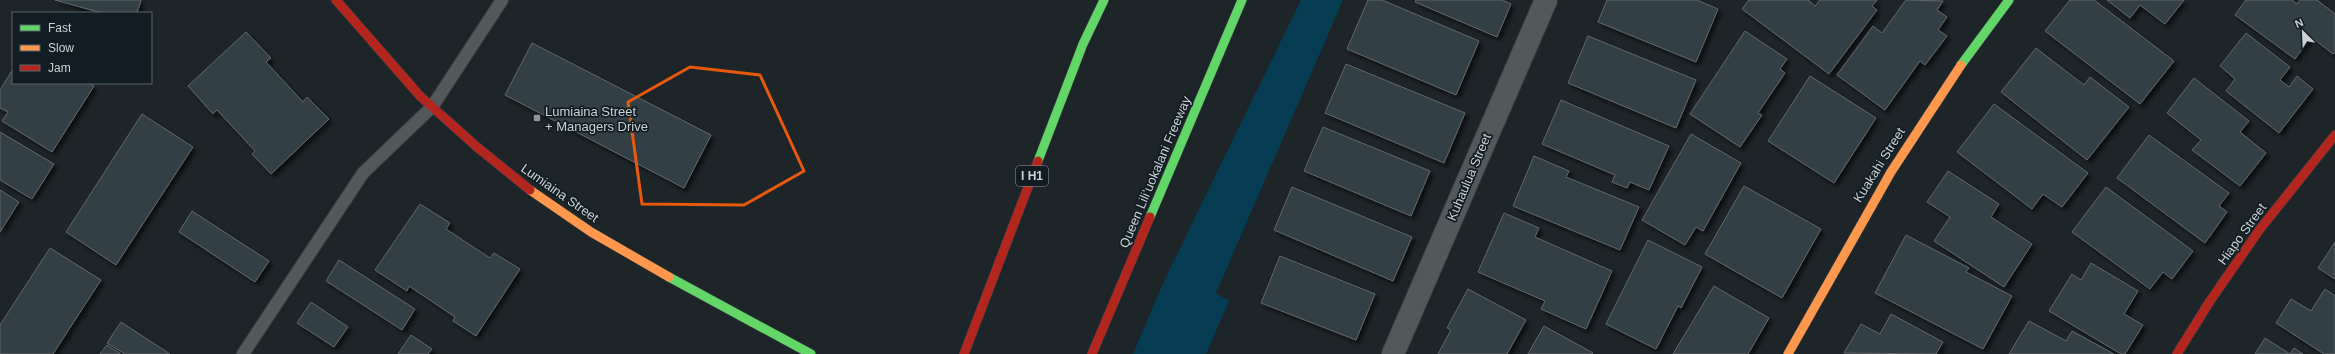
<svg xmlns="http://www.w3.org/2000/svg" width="2335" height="354" font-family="Arial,sans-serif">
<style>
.green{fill:#073d52}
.building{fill:#313f45;stroke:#61676a;filter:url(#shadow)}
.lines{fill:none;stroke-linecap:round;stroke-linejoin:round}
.lane-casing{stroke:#3b4144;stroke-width:14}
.street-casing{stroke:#3b4144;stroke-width:24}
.fast-casing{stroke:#3b4144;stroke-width:10}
.slow-casing{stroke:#3b4144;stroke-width:10}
.jam-casing{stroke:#3b4144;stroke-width:10}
.lane{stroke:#53585a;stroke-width:12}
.street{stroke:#53585a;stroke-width:22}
.fast{stroke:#63d668;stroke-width:9}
.slow{stroke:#ff974d;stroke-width:9}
.jam{stroke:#b3261e;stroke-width:9}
.marked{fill:none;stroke:#e8590c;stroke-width:3;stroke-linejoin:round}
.poi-dot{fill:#8e9599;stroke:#111d23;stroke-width:1.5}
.labels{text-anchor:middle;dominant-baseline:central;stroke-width:3.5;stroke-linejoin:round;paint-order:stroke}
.shield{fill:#111d23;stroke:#939ca0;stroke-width:1}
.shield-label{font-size:12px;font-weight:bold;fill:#cbd2d6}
.poi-label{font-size:13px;fill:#cbd2d6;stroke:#111d23;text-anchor:start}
.street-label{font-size:13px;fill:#cbd2d6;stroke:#111d23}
</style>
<defs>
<filter id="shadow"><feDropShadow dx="3.5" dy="3.5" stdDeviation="2" flood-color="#0009"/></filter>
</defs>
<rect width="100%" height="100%" fill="#1e2528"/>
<path class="green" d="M1301,0H1343L1216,293L1229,301L1206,354H1133L1165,279Z"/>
<path class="building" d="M55,0H141L137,13H102Z
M1368,0H1382L1479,41L1456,95L1347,49Z
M1416,0H1502L1511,4L1497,37L1415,2Z
M1607,0H1697L1718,9L1696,62L1598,22Z
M1749,0H1808L1815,6L1820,0H1877L1872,6L1877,10L1829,74L1742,9Z
M1906,0L1943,1L1937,10L1947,17L1938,30L1947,36L1925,65L1920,61L1885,110L1837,75L1873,26L1882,33Z
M2070,0H2094L2174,61L2140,104L2045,31Z
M2107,0H2184L2165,24L2140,5L2130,18Z
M2246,0H2292L2297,4L2300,0H2317L2335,14V52L2333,54L2311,37L2295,59L2235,15Z
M1745,31L1787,59L1780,69L1785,73L1758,113L1762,115L1740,147L1690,114Z
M246,32L271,58L266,62L303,102L307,97L329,119L271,174L252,154L255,151L217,110L213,114L188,86Z
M2246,33L2290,67L2280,80L2289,87L2297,76L2313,89L2279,133L2226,91L2235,79L2220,66Z
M1588,36L1696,80L1676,128L1568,83Z
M532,43L711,135L684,188L505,95Z
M2036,48L2084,85L2090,77L2129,107L2087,160L2001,92Z
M1346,64L1465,113L1444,163L1325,113Z
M13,69V83H88L94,86L52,152L2,121L8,112L0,108V90Z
M1810,76L1876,118L1834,183L1768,141Z
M2194,78L2249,121L2240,132L2266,153L2240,186L2192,150L2201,140L2167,113Z
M1561,100L1669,146L1649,190L1630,182L1627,188L1612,182L1615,175L1542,144Z
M1994,104L2088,173L2062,207L2043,194L2032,209L1957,152Z
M142,114L193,147L116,265L66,232Z
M1323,127L1430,171L1411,216L1304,171Z
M0,132L54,164L32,199L0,180Z
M1691,134L1741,163L1703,231L1696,227L1685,245L1642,220Z
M2149,135L2229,193L2219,206L2227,212L2205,243L2117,178Z
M1534,156L1569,171L1566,177L1639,207L1620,250L1513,206Z
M1948,171L1999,204L1991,217L2032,244L2004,287L1934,241L1950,217L1927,202Z
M1744,186L1821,229L1782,298L1705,254Z
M1292,187L1412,237L1393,281L1274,230Z
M2106,187L2193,251L2172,279L2163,272L2150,289L2072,232Z
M0,190L19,202L0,232Z
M420,204L450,223L446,229L490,258L494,253L520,269L476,336L453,321L455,317L409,286L407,291L375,270Z
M192,211L269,261L255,282L179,232Z
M1504,213L1539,228L1535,237L1612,271L1586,329L1541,309L1545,301L1478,272Z
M1906,235L1969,268L1966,272L2012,296L1983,349L1875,293Z
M1648,240L1702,267L1681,308L1678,306L1656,349L1606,324Z
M2335,242V279L2318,268Z
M50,248L101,280L53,354H0V325Z
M1280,256L1375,294L1356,340L1261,303Z
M339,260L415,309L402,330L326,281Z
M2091,263L2138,291L2124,314L2143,325L2125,354H2121L2049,311L2072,274L2081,280Z
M1714,286L1769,318L1748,354H1673Z
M1468,289L1526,320L1507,354H1438L1451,330L1447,328Z
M2325,289L2335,296V354H2324L2276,323L2291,299L2311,311Z
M311,302L348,327L334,347L297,323Z
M1891,314L1943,342L1936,354L1844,353L1861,324L1880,334Z
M2029,321L2066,341L2072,331L2114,354H2009Z
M121,322L170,354H125L107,343Z
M1544,326L1593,353L1592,354H1528Z
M411,335L432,349L428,354H398Z
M2265,338L2290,354L2294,348L2303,354H2255Z
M107,345L121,354H100Z"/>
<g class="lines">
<defs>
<path id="lane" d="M243,354L363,173L432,107L502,0"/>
<path id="street" d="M1393,354L1546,0"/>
<path id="fast" d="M1961,65L2009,0
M1038,161L1083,44L1104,0
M1150,217L1242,0
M669,277L811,354"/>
<path id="slow" d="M530,190L591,232L669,277
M1788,354L1891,172L1961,65"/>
<path id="jam" d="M336,0L420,96L477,147L530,190
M964,354L1038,161
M1092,354L1150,217
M2177,354L2210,301L2260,229L2335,135"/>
</defs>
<use href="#lane" class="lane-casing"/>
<use href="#street" class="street-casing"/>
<use href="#fast" class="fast-casing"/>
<use href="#slow" class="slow-casing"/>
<use href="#jam" class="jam-casing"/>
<use href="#lane" class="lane"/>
<use href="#street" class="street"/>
<use href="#fast" class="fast"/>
<use href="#slow" class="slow"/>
<use href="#jam" class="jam"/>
</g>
<path class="marked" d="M690,67L760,75L804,171L744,205L642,204L628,102Z"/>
<rect class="poi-dot" x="533" y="114" width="8" height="8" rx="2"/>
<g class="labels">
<rect class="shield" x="1016" y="166" width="32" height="20" rx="3"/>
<g class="shield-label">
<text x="1032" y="176">I H1</text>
</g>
<g class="poi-label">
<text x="545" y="111">Lumiaina Street<tspan x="545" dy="15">+ Managers Drive</tspan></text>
</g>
<g class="street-label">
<text transform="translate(1879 165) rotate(-58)">Kuakahi Street</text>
<text transform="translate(1155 172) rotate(-67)">Queen Liliʻuokalani Freeway</text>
<text transform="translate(1469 177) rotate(-67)">Kuhaulua Street</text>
<text transform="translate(560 193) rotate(35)">Lumiaina Street</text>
<text transform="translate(2242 234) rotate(-54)">Hiapo Street</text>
</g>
</g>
<rect x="12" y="12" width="140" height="72" fill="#111d23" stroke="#5b656b"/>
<rect x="20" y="25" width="20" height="6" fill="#63d668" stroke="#5b656b"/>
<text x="48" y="32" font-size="12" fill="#cbd2d6">Fast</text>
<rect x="20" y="45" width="20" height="6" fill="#ff974d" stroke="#5b656b"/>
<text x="48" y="52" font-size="12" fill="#cbd2d6">Slow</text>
<rect x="20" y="65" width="20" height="6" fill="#b3261e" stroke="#5b656b"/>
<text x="48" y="72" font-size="12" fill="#cbd2d6">Jam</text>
<g transform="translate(2303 32) rotate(336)" stroke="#111d23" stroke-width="3" paint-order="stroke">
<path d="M0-3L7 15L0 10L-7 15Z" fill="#cbd2d6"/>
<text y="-6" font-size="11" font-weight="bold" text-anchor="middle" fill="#cbd2d6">N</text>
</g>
</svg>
